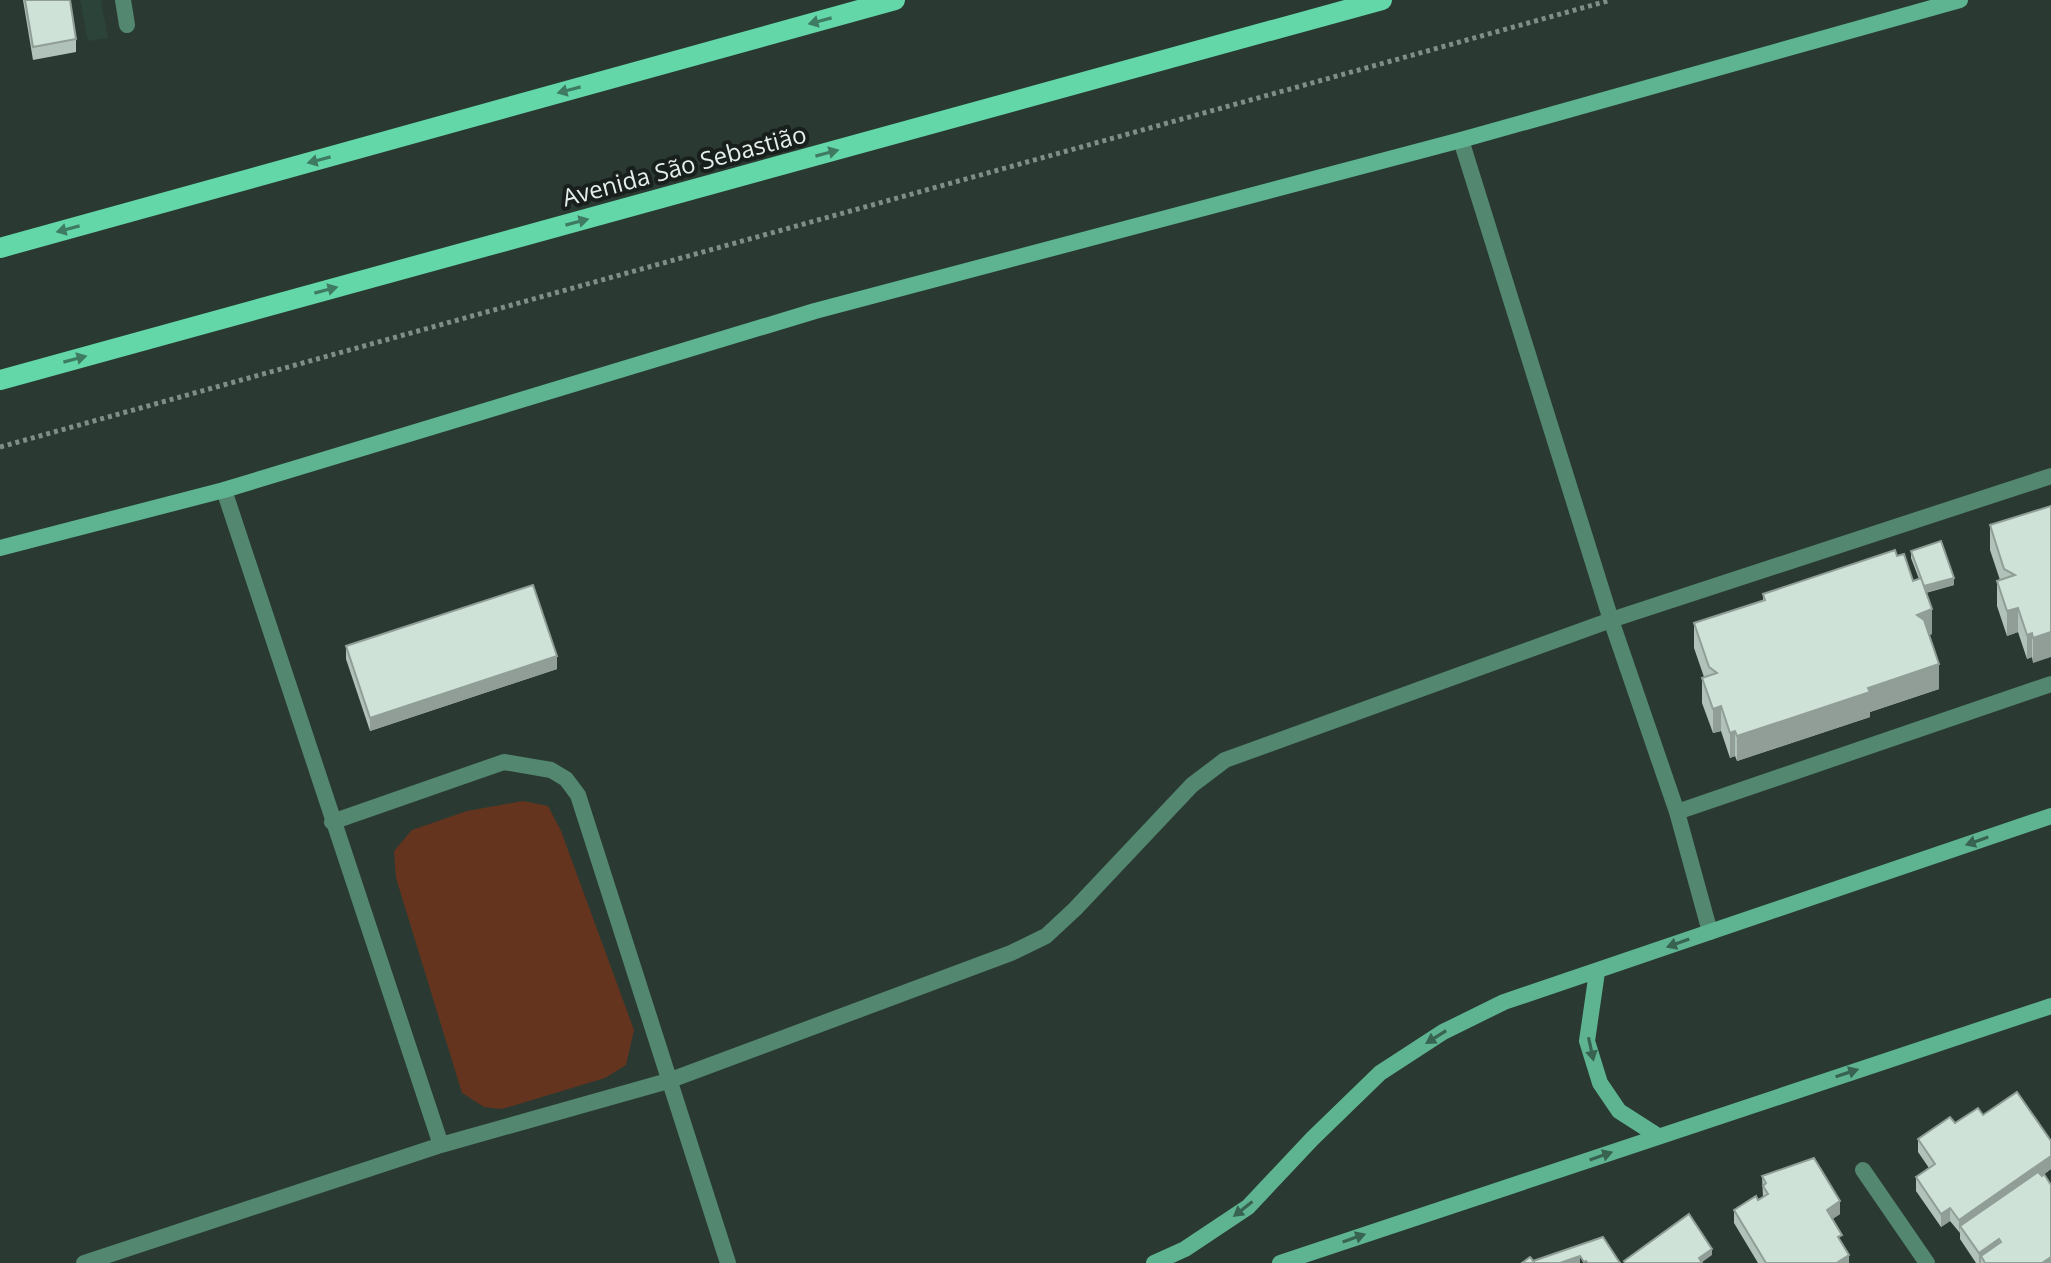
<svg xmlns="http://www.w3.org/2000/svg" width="2051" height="1263" font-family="'Open Sans',sans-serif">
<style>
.built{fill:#2b4338}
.green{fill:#64341e}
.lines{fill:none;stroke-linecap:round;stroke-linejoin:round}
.path{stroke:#818e88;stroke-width:5;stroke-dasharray:4 4;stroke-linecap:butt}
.street{stroke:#538770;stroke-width:16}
.secondary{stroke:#5eb491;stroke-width:16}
.primary{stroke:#64d7a9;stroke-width:20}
.wall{fill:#b1c2ba}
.shaded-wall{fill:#909e97}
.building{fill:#cee2d8;stroke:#909e97;stroke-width:2}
.oneway{fill:#3e7b62}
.oneway2{fill:#386251}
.labels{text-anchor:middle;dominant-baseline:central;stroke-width:8;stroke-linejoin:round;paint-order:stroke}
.street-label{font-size:24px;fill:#e5efea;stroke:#181f1c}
</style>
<rect width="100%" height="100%" fill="#2a3a33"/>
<path class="built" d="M80,0H101L108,38L88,41Z"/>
<path class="green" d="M523,801L548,806L561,831L634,1030L626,1065L605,1078L502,1109L484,1107L462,1093L396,878L394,851L412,830L467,811Z"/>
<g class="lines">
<path class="path" d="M0,447L1611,0"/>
<path class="street" d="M123,0L127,25
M1461,140L1611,620L1677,812L1710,932
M224,490L441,1145
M1677,812L2051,684
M332,822L504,762L551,770L566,779L578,795L728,1263
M1863,1170L1927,1263
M84,1263L441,1145L668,1081L1011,953L1046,936L1075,909L1192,785L1225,760L1611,620L2051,476"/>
<path class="secondary" d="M0,548L224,490L815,311L1461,140L1960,0
M1597,972L1587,1041L1600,1083L1619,1111L1658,1136
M1154,1263L1185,1249L1248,1207L1312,1139L1380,1073L1443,1032L1504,1002L2051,816
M1280,1263L2051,1006"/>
<path class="primary" d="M0,248L895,0
M0,380L1382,0"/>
</g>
<path class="wall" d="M23,0H70L76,39V52L33,60Z
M2051,506L2033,663L2032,657L2027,659L2018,632L2007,636L1997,606V581L2000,580L1990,550V525Z
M1911,551L1954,585L1926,593L1932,634L1929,635L1939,689L1870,712V717L1737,761L1735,756L1730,758L1721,731L1713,733L1702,703V678L1704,677L1694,648V623L1763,600V594L1897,556L1913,581L1919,579L1911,558Z
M346,646L557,669L370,731L346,659Z
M1983,1115L2051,1141V1169L2042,1176L2051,1263H1976L1960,1239V1233L1950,1221L1941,1227L1916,1191V1177L1929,1168L1918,1152V1139L1955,1123Z
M1762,1176L1840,1214L1832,1219L1849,1263H1758L1734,1223V1210L1763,1197Z"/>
<path class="shaded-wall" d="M1954,578V585L1924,593V587Z
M2018,608V632L2007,636V611Z
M1932,609V634L1917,640V615Z
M2051,632V657L2033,663V638Z
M2032,633V657L2027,659V635Z
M557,656V669L370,731V718Z
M1939,664V689L1870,712V717L1737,761V736L1868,688Z
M1721,706V731L1713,733V709Z
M1735,731V756L1730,758V733Z
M2051,1156V1169L1963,1231L1960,1226L1959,1233V1220Z
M1840,1201V1214L1827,1223V1210Z
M1950,1208V1221L1941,1227V1214Z
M1999,1239V1253L1981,1256V1263H1979V1253Z
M1712,1249V1255L1701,1263L1699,1258Z
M1849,1255V1263H1838V1262Z
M1580,1256V1263H1560Z
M2051,1257V1263H2042Z"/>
<path class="building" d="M25,0H70L76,39L33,47Z
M2051,506V632L2033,638L2032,633L2027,635L2018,608L2007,611L1997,581L2015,575L2004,569L1990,525Z
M1941,541L1954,578L1924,586L1911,551Z
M1895,550L1897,556L1904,554L1913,581L1921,578L1932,609L1917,615L1924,620L1939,664L1868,688L1870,692L1737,736L1735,731L1730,733L1721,706L1713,709L1702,678L1717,673L1709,667L1694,623L1765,600L1763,594Z
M533,585L557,656L370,718L346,646Z
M2017,1092L2051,1141V1156L1959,1220L1950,1208L1941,1214L1916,1177L1935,1164L1918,1139L1950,1117L1955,1123L1978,1108L1983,1115Z
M1814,1158L1840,1201L1827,1210L1842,1235L1838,1237L1849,1255L1838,1262V1263H1766L1734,1210L1756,1196L1758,1200L1768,1194L1763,1186L1766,1183L1762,1176Z
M2038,1172L2042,1176L2044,1174L2051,1185V1257L2042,1263H1985L1981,1256L2001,1242L1999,1239L1979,1253L1960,1226Z
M1689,1214L1712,1249L1699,1258L1702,1263H1625L1624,1261Z
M1603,1237L1620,1263H1588L1586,1261L1584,1262L1580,1256L1560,1263H1535L1533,1261Z
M1530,1257L1535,1263H1522Z"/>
<defs><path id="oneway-solid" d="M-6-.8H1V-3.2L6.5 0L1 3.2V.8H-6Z" transform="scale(2)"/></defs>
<g class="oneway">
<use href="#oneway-solid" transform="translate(820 21) rotate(165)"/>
<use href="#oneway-solid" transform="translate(569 90) rotate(165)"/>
<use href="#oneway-solid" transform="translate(827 153) rotate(-15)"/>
<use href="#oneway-solid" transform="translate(319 160) rotate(165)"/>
<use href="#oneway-solid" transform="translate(577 222) rotate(-15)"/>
<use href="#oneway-solid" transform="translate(68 229) rotate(165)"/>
<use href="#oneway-solid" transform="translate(326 290) rotate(-15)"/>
<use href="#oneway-solid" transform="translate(75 359) rotate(-15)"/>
</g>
<g class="oneway2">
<use href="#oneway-solid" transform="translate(1977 841) rotate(161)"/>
<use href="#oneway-solid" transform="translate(1678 943) rotate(160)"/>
<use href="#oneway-solid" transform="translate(1436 1037) rotate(148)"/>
<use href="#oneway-solid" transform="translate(1591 1049) rotate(78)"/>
<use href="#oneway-solid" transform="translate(1847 1073) rotate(-18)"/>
<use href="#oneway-solid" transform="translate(1601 1156) rotate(-19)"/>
<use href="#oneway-solid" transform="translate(1243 1209) rotate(142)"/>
<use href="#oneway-solid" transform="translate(1354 1238) rotate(-19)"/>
</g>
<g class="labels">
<g class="street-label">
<text transform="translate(684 165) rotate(-15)">Avenida São Sebastião</text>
</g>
</g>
</svg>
